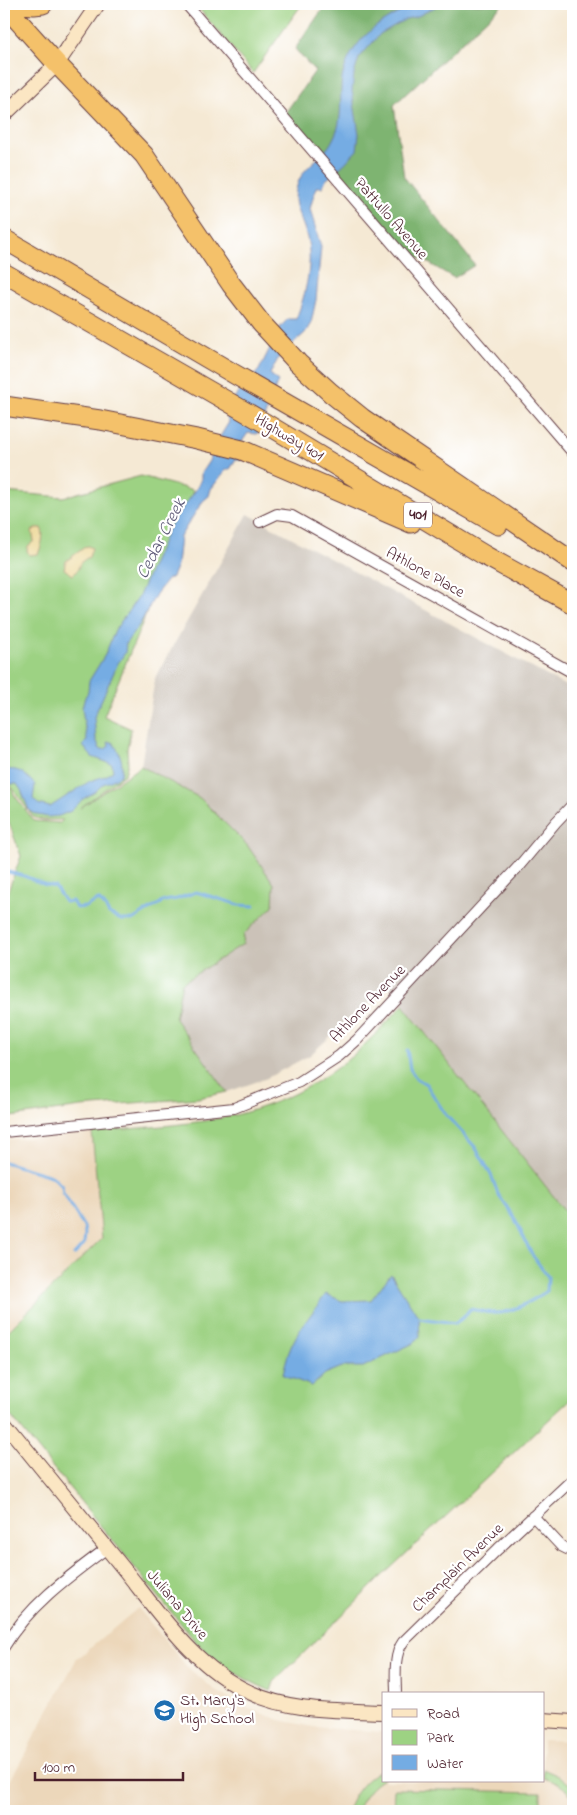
<svg xmlns="http://www.w3.org/2000/svg" width="577" height="1815" font-family="'Indie Flower',sans-serif">
<style>
.built{fill:#ecd7ba}
.industrial{fill:#cbc2b8}
.green{fill:#9dd283;stroke:#747857}
.forest{fill:#7eb471;stroke:#646a4e}
.sand{fill:#eeda9e;stroke:#9c7c64}
.water{fill:#74ace3;stroke:#5f6687}
.lines{fill:none;stroke-linecap:round;stroke-linejoin:round}
.stream{stroke:#74ace3;stroke-width:3}
.street-casing{stroke:#643d44;stroke-width:12}
.secondary-casing{stroke:#643d44;stroke-width:16}
.highway-casing{stroke:#643d44;stroke-width:21}
.street{stroke:#fff;stroke-width:10}
.secondary{stroke:#fbe6c3;stroke-width:14}
.highway{stroke:#f4c16a;stroke-width:19}
.labels{text-anchor:middle;dominant-baseline:central;stroke-width:4.5;stroke-linejoin:round;paint-order:stroke}
.shield{fill:#fff;stroke:#80626b;stroke-width:1}
.shield-label{font-size:15px;font-weight:bold;fill:#4a1f2b}
.street-label{font-size:16px;fill:#4a1f2b;stroke:#fff}
.poi-label{font-size:16px;fill:#4a1f2b;stroke:#fff;text-anchor:start}
.water-label{font-size:18px;font-style:italic;fill:#5b5775;stroke:#fff}
</style>
<rect width="100%" height="100%" fill="#fff"/>
<filter id="ink" filterUnits="userSpaceOnUse"><feTurbulence type="fractalNoise" baseFrequency=".02" numOctaves="2"/><feDisplacementMap in="SourceGraphic" scale="10" xChannelSelector="R" yChannelSelector="G"/><feConvolveMatrix kernelMatrix="1 2 1 2 8 2 1 2 1" color-interpolation-filters="sRGB"/></filter>
<filter id="wash" filterUnits="userSpaceOnUse"><feTurbulence type="fractalNoise" baseFrequency=".0096" numOctaves="4" result="noise"/><feDisplacementMap in="SourceGraphic" scale="20" xChannelSelector="R" yChannelSelector="G"/><feGaussianBlur stdDeviation="1.12" result="paint"/><feColorMatrix in="noise" values="0 0 0 0 0 0 0 0 0 0 0 0 0 0 0 0 0 1.4 0 .05"/><feComposite in="paint" operator="in"/></filter>
<g filter="url(#wash)">
<rect width="100%" height="100%" fill="#f5e9d4"/>
<path class="built" d="M92,1132L102,1238L4,1334V1140Z
M138,1608L188,1668L216,1691L247,1708L280,1720L313,1727L383,1732V1781H543V1740L573,1741V1811H4V1792L76,1660Z"/>
<path class="industrial" d="M248,514L573,690V1221L387,984L366,1007L356,1013L310,1055L267,1078L227,1092L175,1019L182,983L243,944L244,934L273,906L200,798L141,766L155,678Z"/>
<path class="green" d="M195,4H302L253,73Z
M141,476L193,490L158,585L104,716L131,729L127,749L128,763L125,774L80,808L141,766L200,798L247,845L274,884L273,906L244,934L243,944L182,983L175,1019L227,1092L198,1098L81,1107L4,1118V902L21,856L4,809V798L11,788L15,796L34,821L60,823L63,820H42L33,817L11,786L4,795V492L63,497Z
M403,1005L573,1221V1397L380,1578L274,1682L271,1691C240,1678 219,1664 195,1641L4,1408V1335L102,1238L92,1132C135,1128 179,1126 221,1118C271,1109 322,1084 360,1049C375,1035 389,1020 403,1005Z
M383,1769V1779C370,1787 363,1797 357,1811H347C353,1793 366,1777 383,1769Z
M543,1769L561,1777L573,1787V1798C566,1787 555,1781 543,1778Z
M394,1789L541,1792V1811H393Z"/>
<path class="forest" d="M326,4H503L394,105L404,177L475,265L454,278L398,245L285,113L315,71L295,49Z"/>
<path class="sand" d="M37,528H41C45,534 41,548 38,554L29,555L27,550L28,546L34,541L32,531Z
M88,546L92,548L89,557C75,564 82,567 73,575L64,569L66,561L85,547Z"/>
<path class="water" d="M427,4H441L418,16L406,19L380,34L359,58L354,74L352,91L359,134L357,150L345,163L325,181L322,187H316L310,209L321,247L316,300L311,323L305,333L280,355L270,374L278,381L259,431L257,434L248,433L234,453L243,460H235L231,468L225,471L211,489L209,496L203,501L188,524L180,537L177,565L172,577L167,580L156,594L140,624L126,643L125,653L118,663L94,717L96,739L100,749H105L109,746L108,742H112C120,751 124,763 121,775L113,780L103,784L95,792L83,799L71,811L59,816L48,817L37,815L29,810L21,790L17,784H10L4,787V771C18,766 26,775 35,785L33,799L38,804L50,807L90,781L105,776L113,771L112,764L92,757L83,746L87,740L82,708L85,697L88,692L89,681L105,655L115,630L139,596L168,529L197,488L201,479V473L209,461L212,453L199,450L197,447L213,448L229,422L223,411L259,370L281,326L288,319H296C306,294 314,260 306,234C303,222 295,210 295,198C297,164 322,163 333,139C342,123 340,109 341,91C341,58 363,32 391,17C402,10 415,8 427,4Z
M391,1274L419,1318L420,1336L414,1343L363,1367H342L325,1374L312,1386L283,1375C289,1339 305,1323 326,1294L342,1301L371,1300Z"/>
<g class="lines">
<path class="stream" d="M4,871L24,876L46,885L55,887L65,902L72,901L76,908L85,907L98,900L104,905L109,914L121,920H132L164,901L177,899L196,892L240,905L254,906
M407,1050L410,1069L416,1078L426,1084L446,1115L475,1147L483,1160L492,1177L498,1194L515,1219L531,1253L548,1277L547,1291C538,1297 516,1310 505,1312C494,1315 481,1311 470,1309L463,1318L455,1323L419,1318
M4,1162L45,1174L53,1177L62,1186L63,1193L84,1227L85,1234L84,1244L74,1255"/>
</g>
</g>
<g filter="url(#ink)">
<g class="lines">
<defs>
<path id="street" d="M186,4L573,453
M260,522L277,514L292,516L573,673
M4,1132L234,1108L299,1082L339,1056L357,1040L519,866L556,822L573,804
M533,1516L561,1546L573,1552
M4,1647C29,1605 68,1577 107,1548
M396,1694C396,1678 393,1656 403,1642L498,1549L573,1479"/>
<path id="secondary" d="M4,115L57,64L98,4
M4,1422C42,1469 81,1516 119,1563C157,1609 193,1667 249,1692C291,1712 338,1710 383,1712
M543,1720L573,1722"/>
<path id="highway" d="M21,4L34,5L43,4
M4,5L57,64L144,155L231,284L261,323L298,363L331,393L362,418L573,562
M4,239L236,375L498,525
M4,273L265,423L484,555L573,604
M4,406L100,420L197,439L242,450L411,523"/>
</defs>
<use href="#street" class="street-casing"/>
<use href="#secondary" class="secondary-casing"/>
<use href="#highway" class="highway-casing"/>
<use href="#street" class="street"/>
<use href="#secondary" class="secondary"/>
<use href="#highway" class="highway"/>
</g>
</g>
<defs>
<symbol id="school-disc" viewBox="-11 -11 22 22"><circle r="9.5" fill="#1f6fb2" stroke="#fff"/><path d="M0-5L7-2L0 1L-7-2ZM-4 1L0 2.5L4 1V4Q0 6-4 4Z" fill="#fff"/></symbol>
</defs>
<g fill-rule="evenodd">
<use href="#school-disc" x="152" y="1698" width="25" height="25"/>
</g>
<g class="labels">
<rect class="shield" x="404" y="502.5" width="28" height="25" rx="4"/>
<g class="shield-label">
<text x="418" y="515">401</text>
</g>
<g class="street-label">
<text transform="translate(391 219) rotate(49)">Pattullo Avenue</text>
<text transform="translate(289 438) rotate(31)">Highway 401</text>
<text transform="translate(425 573) rotate(29)">Athlone Place</text>
<text transform="translate(368 1004) rotate(-46)">Athlone Avenue</text>
<text transform="translate(458 1568) rotate(-44)">Champlain Avenue</text>
<text transform="translate(177 1605) rotate(50)">Juliana Drive</text>
</g>
<g class="poi-label">
<text x="180" y="1701">St. Mary's<tspan x="180" dy="18">High School</tspan></text>
</g>
<g class="water-label">
<text transform="translate(162 539) rotate(-63)">Cedar Creek</text>
</g>
</g>
<rect width="577" height="1815" fill="none" stroke="#fff" stroke-width="20"/>
<rect x="382" y="1692" width="162" height="90" fill="#ffffff" stroke="#b7a5aa"/>
<rect x="392" y="1709" width="25" height="8" fill="#fbe6c3" stroke="#b7a5aa"/>
<text x="427" y="1718" font-size="15" fill="#4a1f2b">Road</text>
<rect x="392" y="1730" width="25" height="15" fill="#9dd283" stroke="#b7a5aa"/>
<text x="427" y="1742" font-size="15" fill="#4a1f2b">Park</text>
<rect x="392" y="1755" width="25" height="15" fill="#74ace3" stroke="#b7a5aa"/>
<text x="427" y="1768" font-size="15" fill="#4a1f2b">Water</text>
<path d="M35 1772v8h148v-8" fill="none" stroke="#4a1f2b" stroke-width="2.5"/>
<text x="42" y="1772" font-size="15" fill="#4a1f2b" stroke="#ffffff" stroke-width="4" paint-order="stroke">100 m</text>
</svg>
